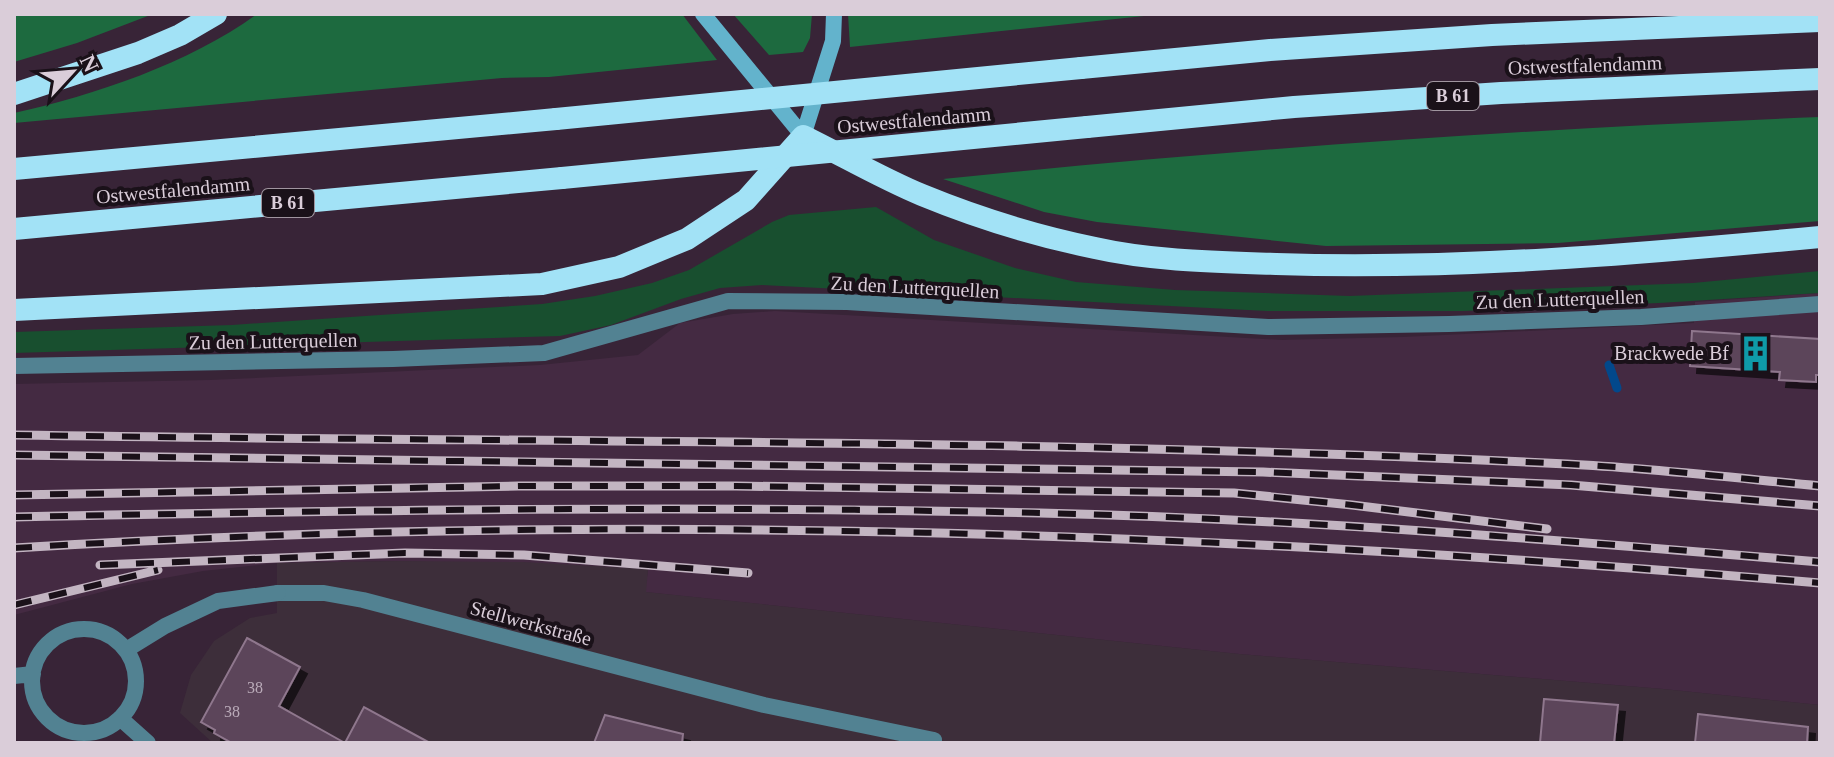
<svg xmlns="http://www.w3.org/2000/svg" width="1834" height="757" font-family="'Times New Roman',serif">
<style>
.built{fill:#442a42}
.industrial{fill:#3d2e3a}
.green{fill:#184f2f}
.forest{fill:#1d6a3f}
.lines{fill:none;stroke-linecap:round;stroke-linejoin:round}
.stream{stroke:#02488b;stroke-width:9}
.building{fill:#5b455a;stroke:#8f778d;stroke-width:2;filter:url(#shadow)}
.service{stroke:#528292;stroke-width:16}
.minor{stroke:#528292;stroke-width:16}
.secondary{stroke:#63b3cc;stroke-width:16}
.trunk{stroke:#a2e2f6;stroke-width:22}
.rail-casing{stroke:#c3b5c2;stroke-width:9}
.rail{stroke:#1a1119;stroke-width:6;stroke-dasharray:18;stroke-linecap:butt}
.trunk-bridge{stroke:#a2e2f6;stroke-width:22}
.labels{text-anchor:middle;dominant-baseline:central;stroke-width:8;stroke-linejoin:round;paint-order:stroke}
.number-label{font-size:16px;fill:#baabb9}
.shield{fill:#1a1119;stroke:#a0959f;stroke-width:2}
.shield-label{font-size:18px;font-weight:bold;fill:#dacdd9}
.street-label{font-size:20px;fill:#dacdd9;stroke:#1a1119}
.poi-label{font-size:20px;fill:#dacdd9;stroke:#1a1119;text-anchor:end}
</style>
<defs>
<filter id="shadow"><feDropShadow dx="7" dy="7" stdDeviation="0" flood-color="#0009"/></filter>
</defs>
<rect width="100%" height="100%" fill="#382437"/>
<path class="built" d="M1820,293V705L1663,689L1239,654L645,592L648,570L398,561L277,563L203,571L132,584L14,615V384L210,380L540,365L638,355L680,323L733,314L775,311L1281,340L1403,337L1694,323L1695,302Z"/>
<path class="industrial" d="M398,561L523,562L648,569L646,592L1239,654L1663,689L1820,705V743H213L180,713L191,675L214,641L250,618L277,613V563Z"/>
<path class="green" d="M876,207L934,240L1015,268L1076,282L1175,290L1349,296L1693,283L1820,271V293L1659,303L1463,311H1267L762,285L720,288L681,299L611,325L560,336L14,353V332L232,325L542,304L595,296L652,283L689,270L772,222L789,215Z"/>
<path class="forest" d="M14,14H153L77,43L14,62Z
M257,14H682L717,60L549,77L502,78L14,123V113C95,95 190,63 257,14Z
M733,14H812L810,38L803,52L769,55Z
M848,14H1163L850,47Z
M1820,117V221L1558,243L1326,246L1097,222L1044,212L943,179C1235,149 1527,129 1820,117Z"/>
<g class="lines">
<path class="stream" d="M1609,365L1617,388"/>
</g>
<path class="building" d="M1692,331L1820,339V375H1816V382L1779,380L1780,372L1690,366Z
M247,638L300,667L279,706L345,743L364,707L430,743H232L214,733L215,730L201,722Z
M1544,699L1618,705L1614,743H1540Z
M1698,714L1808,727L1807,743H1695Z
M605,715L683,734L682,743H594Z"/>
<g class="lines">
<path class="service" d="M14,366L393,359L544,353L728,301L847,302L1268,327L1449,324L1641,317L1820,304
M278,593H324L363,600L764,705L934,740"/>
<path class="minor" d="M32 681a52 52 0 1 1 104 0a52 52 0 1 1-104 0Z
M126,650L165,626L218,601L278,593
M14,676L33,674
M120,718L148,743"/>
<path class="secondary" d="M703,14L803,136
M803,136L833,41L834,14"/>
<path class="trunk" d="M1081,68L1270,50L1492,35L1820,21
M14,94L138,53L180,35L216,14
M1087,127L1294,107L1501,93L1820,79
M14,169L556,119
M14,229L562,178
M14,310L542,284L619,267L687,239L746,200L803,136C842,155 881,178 922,195C978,218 1037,236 1095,248C1152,261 1219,262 1276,264C1458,270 1639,254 1820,237"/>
<defs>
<path id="rail" d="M14,435C531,443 1050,438 1567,464C1651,468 1736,478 1820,486
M14,455L1263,472L1571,485L1820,506
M14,495L518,486H736L1234,493L1352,505L1547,529
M14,517C356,510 698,505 1040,513C1301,519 1561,540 1820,562
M14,548C616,511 1220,532 1820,583
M100,565L405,553L524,555L748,573
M14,605L158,570"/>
</defs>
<use href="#rail" class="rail-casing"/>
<use href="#rail" class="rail"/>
<path class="trunk-bridge" d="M556,119L1081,68
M562,178L1087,127"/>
</g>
<defs>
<symbol id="building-bare" viewBox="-9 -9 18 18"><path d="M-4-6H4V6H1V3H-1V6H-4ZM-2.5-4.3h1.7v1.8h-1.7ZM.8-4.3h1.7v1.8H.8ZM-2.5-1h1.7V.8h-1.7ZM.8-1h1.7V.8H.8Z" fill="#0f9aa8" stroke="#1a1119" stroke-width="2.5" paint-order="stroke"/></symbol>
</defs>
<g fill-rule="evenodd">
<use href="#building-bare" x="1730" y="328" width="51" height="51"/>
</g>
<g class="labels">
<g class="number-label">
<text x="255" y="687">38</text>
<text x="232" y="711">38</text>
</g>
<g class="shield">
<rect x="1427" y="82" width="52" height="28" rx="6"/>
<rect x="262" y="189" width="52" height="28" rx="6"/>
</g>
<g class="shield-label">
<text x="1453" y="96">B 61</text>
<text x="288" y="203">B 61</text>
</g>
<g class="street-label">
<text transform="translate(1585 65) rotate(-2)">Ostwestfalendamm</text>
<text transform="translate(914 120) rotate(-5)">Ostwestfalendamm</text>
<text transform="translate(173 190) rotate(-5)">Ostwestfalendamm</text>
<text transform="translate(915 287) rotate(3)">Zu den Lutterquellen</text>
<text transform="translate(1560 299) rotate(-2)">Zu den Lutterquellen</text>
<text transform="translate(273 341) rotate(-1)">Zu den Lutterquellen</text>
<text transform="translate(531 623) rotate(15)">Stellwerkstraße</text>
</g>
<g class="poi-label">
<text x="1729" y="353">Brackwede Bf</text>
</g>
</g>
<rect width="1834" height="757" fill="none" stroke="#dacdd9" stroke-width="32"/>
<g transform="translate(72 72) rotate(64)" stroke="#1a1119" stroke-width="6" paint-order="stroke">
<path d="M0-6L14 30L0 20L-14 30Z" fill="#dacdd9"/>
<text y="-12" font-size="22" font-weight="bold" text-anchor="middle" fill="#dacdd9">N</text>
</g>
</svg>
